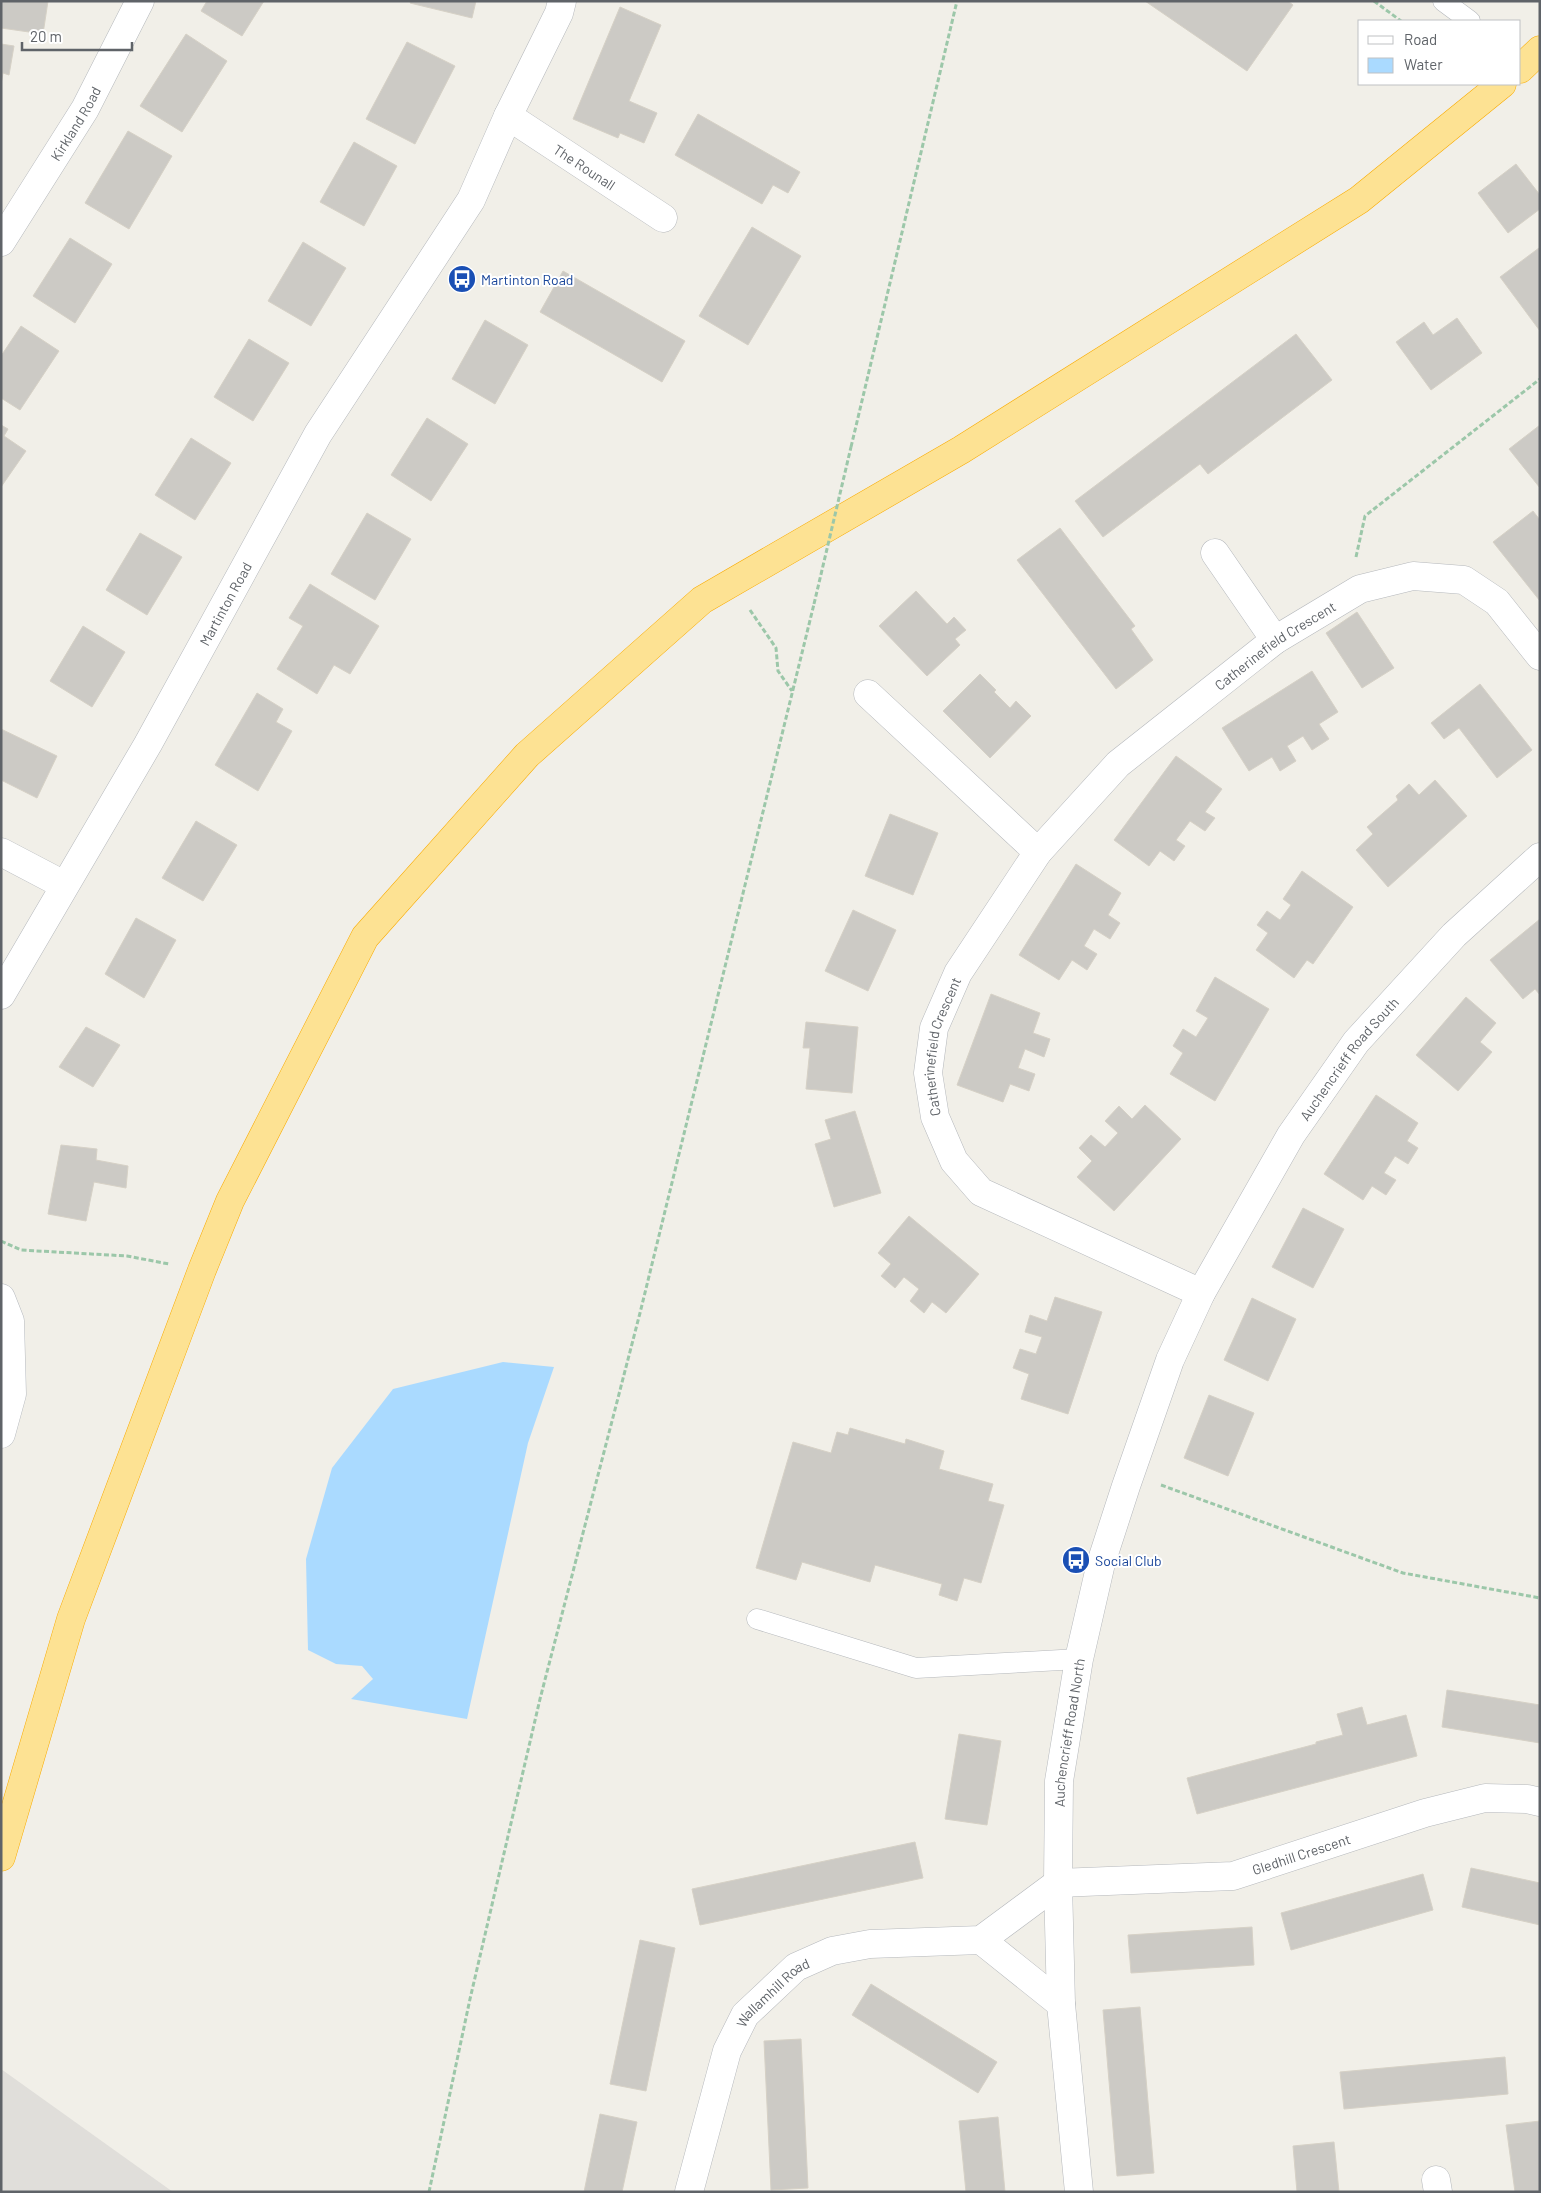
<svg xmlns="http://www.w3.org/2000/svg" width="1541" height="2193" font-family="Barlow,sans-serif">
<style>
.industrial{fill:#e0deda}
.water{fill:#aadaff}
.building{fill:#cccac5;stroke:#d6d1c6}
.lines{fill:none;stroke-linecap:round;stroke-linejoin:round}
.lane-casing{stroke:#b5b8bc;stroke-width:21}
.street-casing{stroke:#b5b8bc;stroke-width:29}
.secondary-casing{stroke:#b6babf;stroke-width:29}
.highway-casing{stroke:#f9ab00;stroke-width:29}
.path{stroke:#9cc7a9;stroke-width:3;stroke-dasharray:5 2.5;stroke-linecap:butt}
.lane{stroke:#fff;stroke-width:20}
.street{stroke:#fff;stroke-width:28}
.secondary{stroke:#fff;stroke-width:28}
.highway{stroke:#fde293;stroke-width:28}
.path-bridge{stroke:#9cc7a9;stroke-width:3;stroke-dasharray:5 2.5;stroke-linecap:butt}
.labels{text-anchor:middle;dominant-baseline:central;stroke-width:4;stroke-linejoin:round;paint-order:stroke}
.street-label{font-size:14px;fill:#5f6368;stroke:#fff}
.transit-label{font-size:14px;fill:#164399;stroke:#fff;text-anchor:start}
</style>
<rect width="100%" height="100%" fill="#f1efe8"/>
<path class="industrial" d="M1,2069L173,2192H1Z"/>
<path class="water" d="M503,1362L554,1367L528,1443L467,1719L351,1699L373,1679L362,1666L336,1664L308,1650L306,1559L332,1468L393,1389Z"/>
<path class="building" d="M1,1H48L43,34L1,28Z
M207,1H264L242,36L201,11Z
M411,1H476L472,18L410,3Z
M1145,1H1288L1293,5L1247,71Z
M620,7L661,25L629,101L657,113L644,143L620,133L618,138L573,119Z
M186,34L227,61L182,132L140,106Z
M407,42L455,66L415,144L366,119Z
M1,44L14,46L9,75L3,73L1,84Z
M698,114L800,172L788,193L773,185L762,204L675,155Z
M128,131L172,156L129,229L85,203Z
M354,142L397,166L364,226L320,202Z
M1516,164L1540,195V209L1508,233L1478,193Z
M752,227L801,256L748,345L699,316Z
M70,238L112,264L75,323L33,296Z
M303,242L346,268L311,326L268,301Z
M1539,248L1540,249V331L1500,277Z
M563,271L685,341L662,382L540,312Z
M1457,318L1482,353L1431,390L1396,342L1424,322L1433,335Z
M485,320L528,345L495,404L452,379Z
M21,326L59,351L20,410L1,398V356Z
M1296,334L1332,380L1208,474L1200,464L1103,537L1075,501Z
M249,339L289,363L253,421L214,397Z
M427,418L468,444L431,501L391,475Z
M1,425L8,429L4,436L26,451L1,487Z
M1540,425V488L1509,449Z
M191,438L231,463L195,520L155,495Z
M1533,511L1540,520V601L1493,542Z
M367,513L411,539L375,600L331,574Z
M1060,528L1135,626L1131,629L1153,660L1116,689L1017,560Z
M140,533L182,557L147,615L106,590Z
M310,584L379,626L350,674L334,665L317,694L277,669L303,626L289,618Z
M916,591L947,624L954,617L966,630L955,639L960,645L927,676L879,626Z
M1357,612L1394,668L1362,688L1326,633Z
M83,626L125,652L92,707L50,681Z
M1312,671L1338,712L1319,724L1329,739L1312,750L1303,736L1287,746L1296,761L1280,771L1272,757L1249,771L1222,728Z
M980,674L996,690L994,692L1010,708L1016,701L1031,716L990,758L943,711Z
M1480,684L1532,750L1497,778L1459,728L1444,739L1431,723Z
M257,693L283,709L276,722L292,731L258,791L215,765Z
M1,729L57,756L37,798L1,780Z
M1176,756L1222,789L1205,812L1215,818L1205,831L1190,821L1176,840L1185,846L1174,861L1160,851L1149,866L1114,840Z
M1435,780L1467,816L1388,887L1356,850L1373,834L1367,827L1398,800L1396,796L1409,784L1419,795Z
M890,814L938,833L913,895L865,876Z
M196,821L237,845L203,901L162,878Z
M1076,864L1121,893L1108,915L1120,923L1110,939L1094,929L1084,946L1097,954L1087,970L1072,960L1059,980L1019,955Z
M1302,871L1353,907L1313,964L1307,960L1294,978L1256,950L1268,933L1257,925L1267,911L1280,920L1291,905L1283,899Z
M853,910L896,930L868,991L825,971Z
M136,918L176,940L144,998L105,974Z
M1540,919V995L1535,989L1523,999L1490,960Z
M1215,977L1269,1009L1215,1101L1170,1074L1183,1053L1173,1046L1183,1029L1196,1037L1208,1018L1196,1011Z
M991,994L1040,1013L1033,1033L1050,1039L1044,1057L1025,1049L1018,1068L1035,1074L1029,1091L1010,1084L1003,1102L957,1085Z
M1466,997L1496,1023L1480,1042L1492,1052L1458,1091L1416,1055Z
M806,1022L858,1027L852,1093L806,1089L810,1048H803Z
M86,1027L120,1045L93,1087L59,1067Z
M1376,1095L1418,1123L1407,1141L1418,1148L1408,1164L1395,1156L1384,1173L1396,1180L1386,1195L1372,1186L1363,1200L1324,1174Z
M1145,1105L1181,1139L1114,1211L1077,1177L1092,1161L1079,1148L1091,1135L1105,1147L1118,1133L1105,1121L1119,1106L1132,1119Z
M855,1111L881,1193L834,1207L815,1144L831,1139L825,1120Z
M61,1145L97,1149L96,1160L128,1166L126,1188L94,1182L86,1221L48,1214Z
M1303,1208L1344,1229L1313,1288L1272,1267Z
M909,1216L979,1274L946,1313L932,1302L924,1313L910,1301L919,1289L904,1277L895,1288L881,1276L891,1264L878,1253Z
M1055,1297L1102,1312L1068,1414L1021,1399L1029,1374L1013,1368L1020,1349L1036,1354L1042,1337L1025,1332L1030,1315L1047,1321Z
M1252,1298L1296,1319L1268,1381L1224,1360Z
M1209,1395L1254,1413L1228,1476L1184,1458Z
M850,1428L905,1444L906,1439L944,1451L939,1469L993,1484L988,1501L1004,1505L981,1583L964,1578L957,1601L939,1595L942,1584L875,1565L870,1582L802,1562L796,1580L756,1568L793,1442L831,1453L837,1432L848,1435Z
M1447,1690L1540,1705V1743L1442,1727Z
M1362,1707L1367,1725L1406,1715L1417,1756L1197,1814L1187,1778L1316,1744V1742L1343,1735L1337,1714Z
M959,1734L1001,1741L987,1825L945,1819Z
M915,1842L923,1878L700,1925L692,1889Z
M1471,1868L1540,1883V1925L1462,1907Z
M1423,1874L1433,1910L1291,1950L1281,1913Z
M1252,1927L1254,1965L1131,1973L1128,1935Z
M640,1940L675,1948L646,2091L610,2084Z
M871,1984L997,2062L978,2093L852,2015Z
M1140,2007L1154,2173L1117,2176L1103,2010Z
M801,2039L808,2188L771,2190L764,2041Z
M1505,2057L1508,2094L1344,2109L1340,2072Z
M600,2114L637,2122L622,2192H584Z
M998,2117L1005,2192H966L959,2121Z
M1540,2121V2192H1515L1506,2125Z
M1334,2142L1339,2192H1297L1293,2146Z"/>
<g class="lines">
<defs>
<path id="lane" d="M1443,1L1470,21
M757,1619L916,1668L1079,1659"/>
<g id="street">
<path id="s1" d="M508,116L663,218"/>
<path id="s2" d="M1,242L85,109L140,1"/>
<path d="M1215,553L1275,640"/>
<path d="M868,694L1038,852"/>
<path d="M1,852L64,885"/>
<path id="s3" d="M1,995L148,744L318,434L471,200L508,116L559,13L562,1"/>
<path id="s4" d="M1201,1293L981,1192L954,1161L935,1117L928,1073L934,1028L958,973L1038,852L1118,764L1275,640L1360,589L1413,576L1464,580L1497,602L1540,656"/>
<path d="M981,1940L1061,2004"/>
<path d="M1436,2180L1438,2192"/>
<path id="s5" d="M689,2192L727,2051L745,2015L796,1967L832,1951L870,1944L981,1940L1058,1883L1233,1876L1425,1813L1485,1798L1527,1799L1540,1802"/>
<path id="s6" d="M1079,2192L1061,2004L1058,1883L1059,1781L1079,1659L1101,1563L1126,1486L1170,1360L1201,1293L1291,1135L1356,1042L1454,935L1540,857"/>
</g>
<path id="secondary" d="M1,1298L10,1321L12,1394L1,1434"/>
<path id="highway" d="M1520,69L1540,50
M1,1857L71,1619L202,1270L230,1201L365,937L527,755L702,600L961,450L1359,200L1502,84"/>
</defs>
<use href="#lane" class="lane-casing"/>
<use href="#street" class="street-casing"/>
<use href="#secondary" class="secondary-casing"/>
<use href="#highway" class="highway-casing"/>
<path class="path" d="M1374,1L1401,21
M851,447L957,1
M1356,557L1365,516L1540,379
M750,610L776,648L778,671L792,691
M1,1241L21,1250L127,1256L169,1264
M1161,1485L1403,1573L1540,1598
M429,2192L470,1999L540,1699L640,1313L814,604"/>
<use href="#lane" class="lane"/>
<use href="#street" class="street"/>
<use href="#secondary" class="secondary"/>
<use href="#highway" class="highway"/>
<path class="path-bridge" d="M814,604L851,447"/>
</g>
<defs>
<symbol id="bus-disc" viewBox="-11 -11 22 22"><circle r="9.5" fill="#1a4fb4" stroke="#fff"/><path d="M-5-6H5V4H4V6H2V4H-2V6H-4V4H-5ZM-3.5-4V0h7V-4ZM-3.5 1.2v1.5H-2V1.2ZM2 1.2v1.5H3.5V1.2Z" fill="#fff"/></symbol>
</defs>
<g fill-rule="evenodd">
<use href="#bus-disc" x="446" y="263" width="32" height="32"/>
<use href="#bus-disc" x="1060" y="1544" width="32" height="32"/>
</g>
<g class="labels">
<g class="street-label">
<text stroke="none"><textPath href="#s2" startOffset="140">Kirkland Road</textPath></text>
<text stroke="none"><textPath href="#s1" startOffset="92">The Rounall</textPath></text>
<text stroke="none"><textPath href="#s3" startOffset="451">Martinton Road</textPath></text>
<text stroke="none"><textPath href="#s4" startOffset="942">Catherinefield Crescent</textPath></text>
<text stroke="none"><textPath href="#s4" startOffset="404">Catherinefield Crescent</textPath></text>
<text stroke="none"><textPath href="#s6" startOffset="1200">Auchencrieff Road South</textPath></text>
<text stroke="none"><textPath href="#s6" startOffset="461">Auchencrieff Road North</textPath></text>
<text stroke="none"><textPath href="#s5" startOffset="788">Gledhill Crescent</textPath></text>
<text stroke="none"><textPath href="#s5" startOffset="222">Wallamhill Road</textPath></text>
</g>
<g class="transit-label">
<text x="481" y="279">Martinton Road</text>
<text x="1095" y="1560">Social Club</text>
</g>
</g>
<rect width="1541" height="2193" fill="none" stroke="#5f6368" stroke-width="5"/>
<rect x="1358" y="20" width="162" height="65" fill="#ffffff" stroke="#bfc1c3"/>
<rect x="1368" y="36" width="25" height="8" fill="#ffffff" stroke="#bfc1c3"/>
<text x="1404" y="45" font-size="15" fill="#5f6368">Road</text>
<rect x="1368" y="58" width="25" height="15" fill="#aadaff" stroke="#bfc1c3"/>
<text x="1404" y="70" font-size="15" fill="#5f6368">Water</text>
<path d="M22 42v8h110v-8" fill="none" stroke="#5f6368" stroke-width="2.5"/>
<text x="30" y="42" font-size="15" fill="#5f6368" stroke="#ffffff" stroke-width="4" paint-order="stroke">20 m</text>
</svg>
